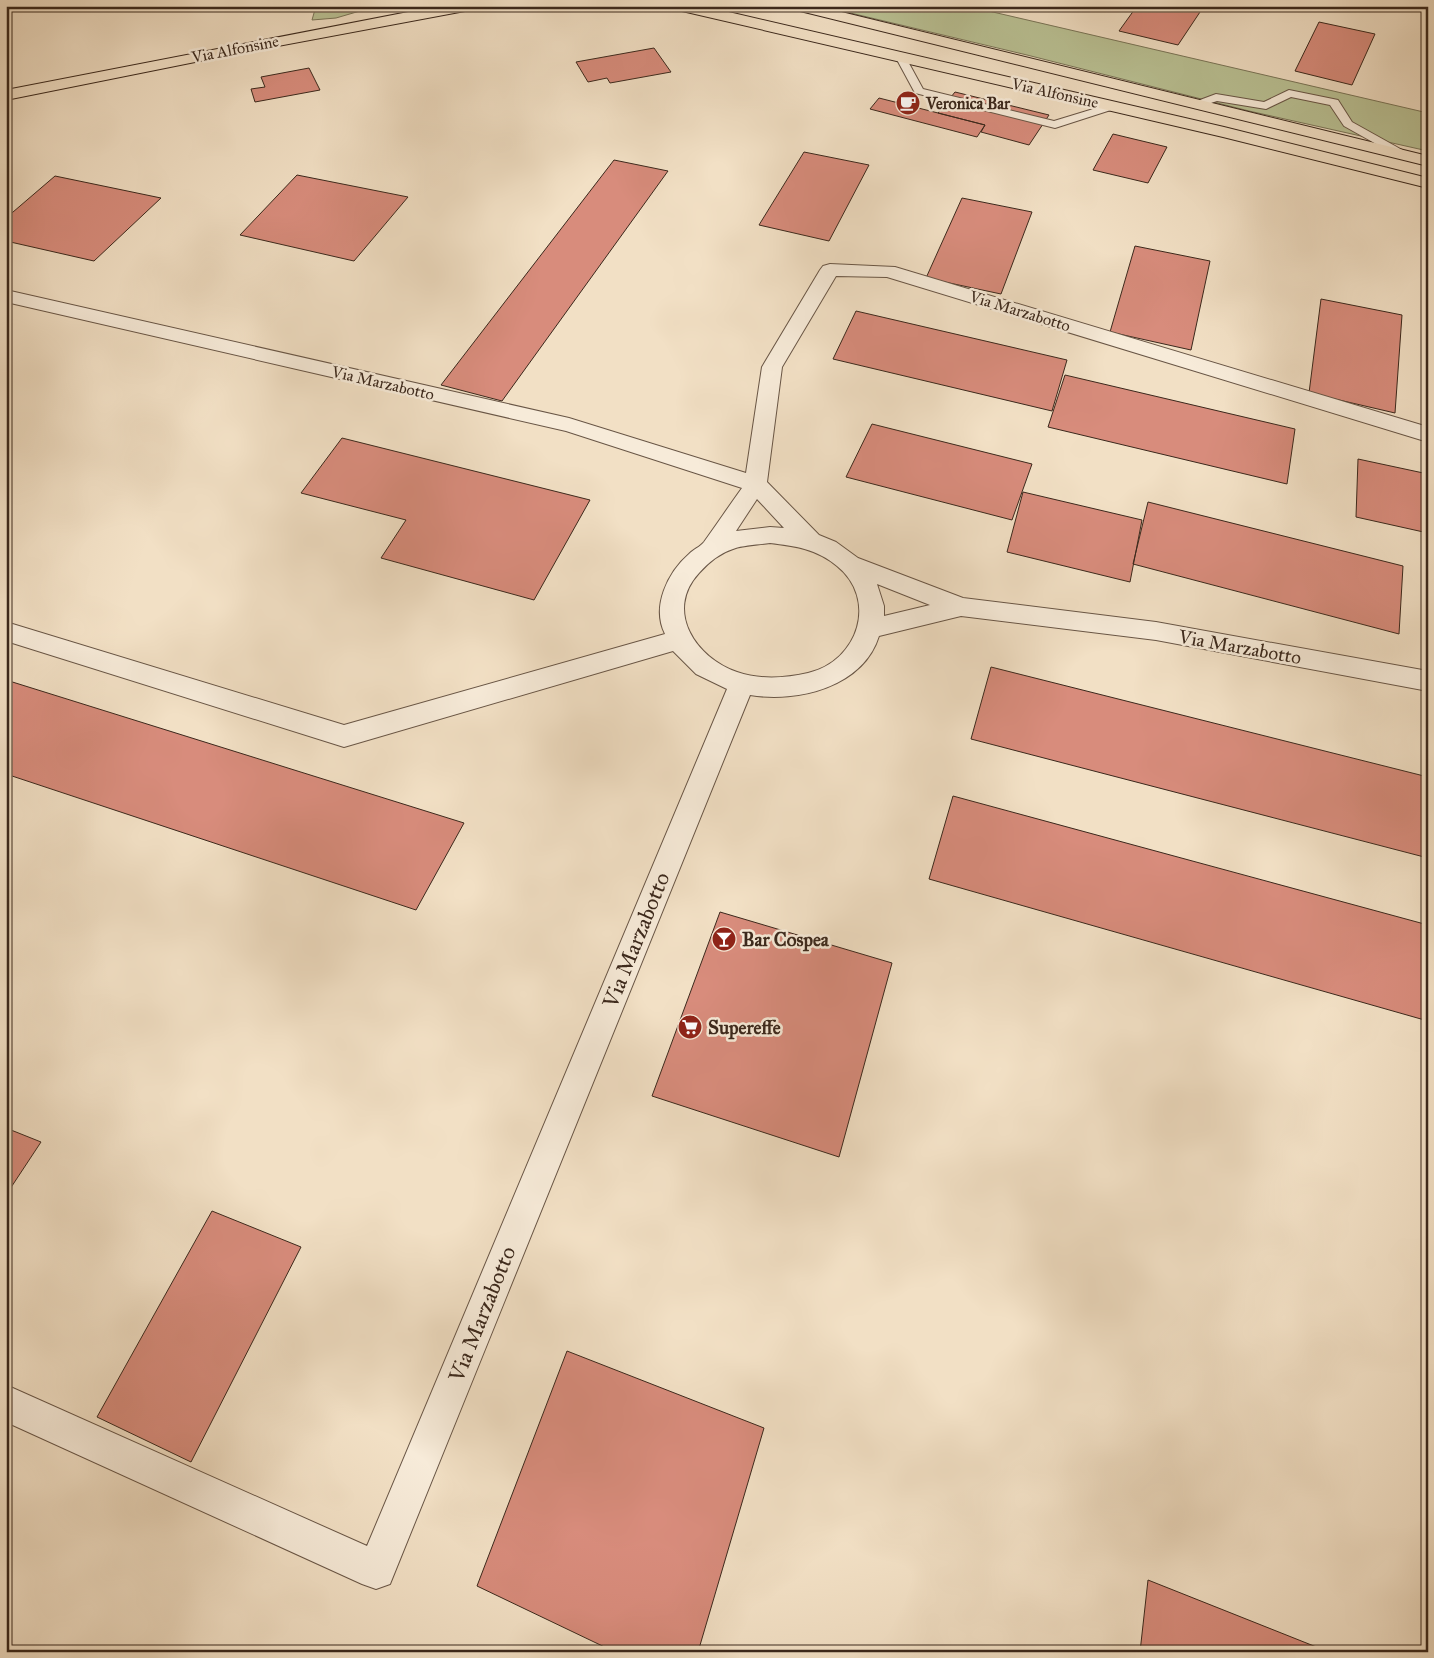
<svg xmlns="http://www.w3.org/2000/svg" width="1434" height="1658" font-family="'IM FELL Great Primer',serif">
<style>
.green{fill:#bac295;stroke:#7a7558}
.building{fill:#d88c7c;stroke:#3b281c}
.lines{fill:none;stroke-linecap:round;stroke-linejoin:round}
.service-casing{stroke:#695646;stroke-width:2}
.minor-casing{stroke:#695646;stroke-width:2}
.primary-casing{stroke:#3b281c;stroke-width:2}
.service{fill:#f7ebd9;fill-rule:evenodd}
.minor{fill:#f7ebd9;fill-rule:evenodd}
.primary{fill:#f2e0c5;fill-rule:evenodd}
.labels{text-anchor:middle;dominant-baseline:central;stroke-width:5;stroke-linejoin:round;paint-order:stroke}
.far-street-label{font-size:16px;fill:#3b281c;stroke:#f7ebd9}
.far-poi-label{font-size:16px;font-weight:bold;fill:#3b281c;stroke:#f7ebd9;text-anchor:start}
.street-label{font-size:19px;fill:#3b281c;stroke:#f7ebd9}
.poi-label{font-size:19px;font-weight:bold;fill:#3b281c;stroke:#f7ebd9;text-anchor:start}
.near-street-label{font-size:22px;fill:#3b281c;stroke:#f7ebd9}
</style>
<rect width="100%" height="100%" fill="#f2e0c5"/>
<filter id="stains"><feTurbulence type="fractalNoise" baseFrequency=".004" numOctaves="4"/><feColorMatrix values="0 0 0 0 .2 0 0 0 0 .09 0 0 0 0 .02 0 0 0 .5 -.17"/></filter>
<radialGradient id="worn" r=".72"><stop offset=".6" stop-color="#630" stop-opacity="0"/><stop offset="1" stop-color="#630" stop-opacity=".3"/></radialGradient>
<path class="green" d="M316,6H377L336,18L312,20Z
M821,6H967L1428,113V151L1249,111L1027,55Z"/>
<path class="building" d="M1137,6H1204L1178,45L1119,31Z
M1319,22L1375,34L1352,85L1295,71Z
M654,48L671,72L610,83L607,78L588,82L576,62Z
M309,68L320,90L255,102L251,89L265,87L261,77Z
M955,92L1049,115L1029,145L981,132L985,125L938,113Z
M879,98L938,113L985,125L977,137L870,109Z
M1113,134L1167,147L1148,183L1093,170Z
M804,152L869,165L829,241L759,225Z
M614,160L668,171L502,401L441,385Z
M297,175L408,197L354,261L240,235Z
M55,176L161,198L94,261L6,241V218Z
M962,198L1032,212L1001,294L926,278Z
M1135,246L1210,261L1191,350L1110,332Z
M1321,299L1402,315L1395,413L1309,393Z
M856,311L1067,360L1052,411L833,359Z
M1065,375L1295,429L1287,484L1048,427Z
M872,424L1032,464L1012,520L846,477Z
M342,438L590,500L534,600L381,558L406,520L301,493Z
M1358,459L1428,474V533L1356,517Z
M1023,492L1142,520L1130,582L1007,552Z
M1148,502L1403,566L1399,634L1133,564Z
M991,667L1428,777V858L971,739Z
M6,680L464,823L416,910L6,774Z
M953,796L1428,925V1021L929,879Z
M720,912L892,963L839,1157L652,1096Z
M6,1128L41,1142L6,1195Z
M212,1211L301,1247L191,1462L97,1417Z
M567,1351L764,1428L698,1652H615L477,1586Z
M1148,1580L1329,1652H1140Z"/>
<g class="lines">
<defs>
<path id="service" d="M900,53L905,56L923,89L1054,121L1113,103L1119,106L1117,108L1055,128L915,93L895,56Z
M1289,90L1338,100L1352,122L1413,156L1407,160L1403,159L1344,126L1330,105L1291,97L1266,109L1217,101L1196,108L1190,105L1192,103L1216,94L1264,102Z"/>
<path id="minor" d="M830,264L895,267L1428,427V442L887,277L836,276L782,367L767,482L819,535L836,542L858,558L963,598L1156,622L1428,671V691L1156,640L961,616L879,636C863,687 798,703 750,695L390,1584L376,1589L362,1584L6,1422V1385L367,1546L727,689L696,674L673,651L344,747L6,641V622L344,725L665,634C651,607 668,572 689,554C694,549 700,547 704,542C717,524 729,506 742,488L566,431L6,302V290L569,418L746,473L762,367L820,270L823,266ZM757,499L784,528L770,527L736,531ZM770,543C795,546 817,549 837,566C878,599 859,661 808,673C786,678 760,680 737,672C696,658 664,611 699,573C708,563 720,553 733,549C744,545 758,545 770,543ZM877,584L930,605L884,616V606Z"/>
<path id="primary" d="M439,6H472L470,9L465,11L235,54L6,100V90Z
M675,6H703L1224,127L1428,178V188L1223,137L682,11L677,9Z
M790,6H817L1428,156V166L792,9Z"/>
</defs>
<use href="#service" class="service-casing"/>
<use href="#minor" class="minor-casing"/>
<use href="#primary" class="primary-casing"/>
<use href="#service" class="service"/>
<use href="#minor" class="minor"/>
<use href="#primary" class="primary"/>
</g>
<defs>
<symbol id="cafe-disc" viewBox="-11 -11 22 22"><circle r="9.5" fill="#8f2418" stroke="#f7ebd9"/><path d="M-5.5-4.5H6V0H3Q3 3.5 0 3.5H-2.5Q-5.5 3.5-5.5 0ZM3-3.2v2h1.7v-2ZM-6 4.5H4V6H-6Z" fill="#fff"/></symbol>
<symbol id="bar-disc" viewBox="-11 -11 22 22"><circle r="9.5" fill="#8f2418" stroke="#f7ebd9"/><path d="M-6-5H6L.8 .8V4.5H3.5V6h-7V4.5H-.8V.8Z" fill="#fff"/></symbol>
<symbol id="supermarket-disc" viewBox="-11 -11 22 22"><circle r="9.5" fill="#8f2418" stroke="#f7ebd9"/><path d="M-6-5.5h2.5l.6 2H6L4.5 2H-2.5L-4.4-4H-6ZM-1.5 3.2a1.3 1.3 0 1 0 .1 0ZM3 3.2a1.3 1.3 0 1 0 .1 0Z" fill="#fff"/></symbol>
</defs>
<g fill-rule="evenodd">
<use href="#cafe-disc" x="894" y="89" width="28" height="28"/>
<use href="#bar-disc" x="710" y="925" width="28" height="28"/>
<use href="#supermarket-disc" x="676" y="1013" width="28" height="28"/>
</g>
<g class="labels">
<g class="far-street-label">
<text transform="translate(235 49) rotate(-11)">Via Alfonsine</text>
<text transform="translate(1055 93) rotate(13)">Via Alfonsine</text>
<text transform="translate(1020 311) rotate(17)">Via Marzabotto</text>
<text transform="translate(383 383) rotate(13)">Via Marzabotto</text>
</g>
<g class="far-poi-label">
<text x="926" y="103">Veronica Bar</text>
</g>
<g class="street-label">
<text transform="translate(1240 647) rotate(10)">Via Marzabotto</text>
</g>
<g class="poi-label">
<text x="742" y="939">Bar Cospea</text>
<text x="708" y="1027">Supereffe</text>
</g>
<g class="near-street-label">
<text transform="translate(636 940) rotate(-68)">Via Marzabotto</text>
<text transform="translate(482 1314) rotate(-68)">Via Marzabotto</text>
</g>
</g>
<rect width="1434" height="1658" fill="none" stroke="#f2e0c5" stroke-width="25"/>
<rect x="8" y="8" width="1419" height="1643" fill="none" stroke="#3b281c" stroke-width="2.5"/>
<rect x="12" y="12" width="1409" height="1633" fill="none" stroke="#3b281c"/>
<rect width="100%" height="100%" filter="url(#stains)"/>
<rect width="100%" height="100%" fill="url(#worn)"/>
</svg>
